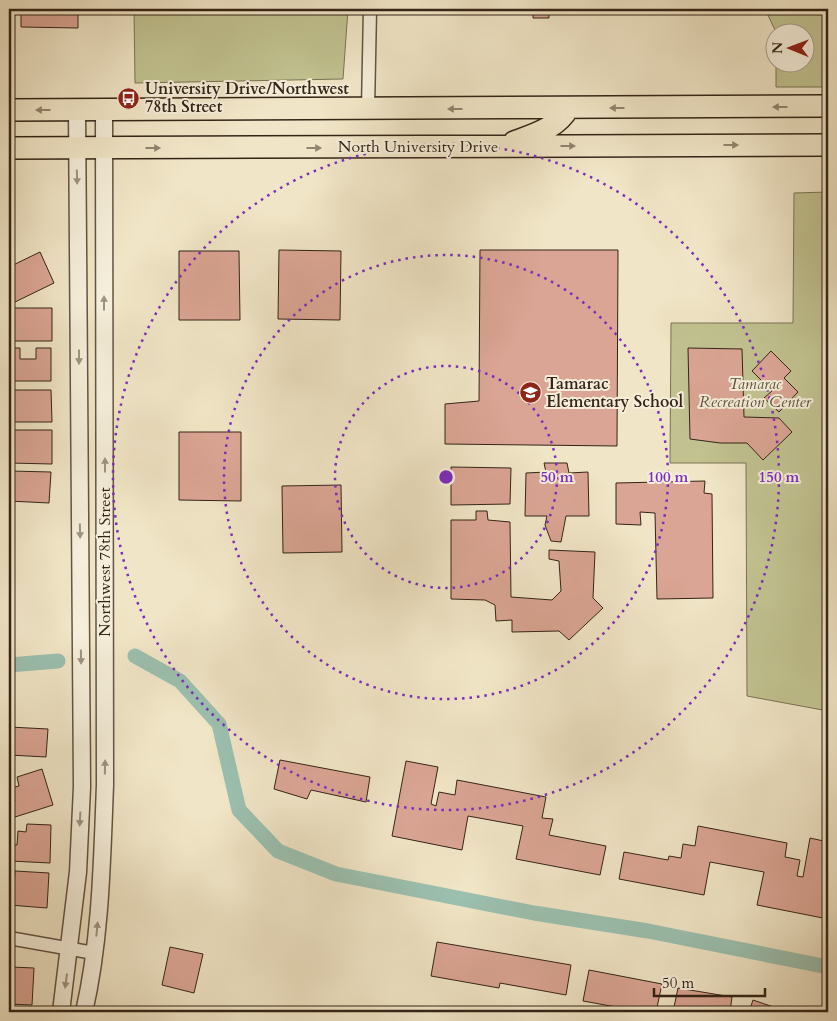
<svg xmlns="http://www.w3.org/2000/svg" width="837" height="1021" font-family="Cardo,serif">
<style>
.green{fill:#c1c290;stroke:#7a7354}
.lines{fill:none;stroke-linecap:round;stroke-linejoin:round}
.canal{stroke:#9bc0af;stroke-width:15}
.building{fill:#daa594;stroke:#342417}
.minor-casing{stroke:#635443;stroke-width:15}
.tertiary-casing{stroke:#635443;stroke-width:19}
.primary-casing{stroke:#342417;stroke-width:24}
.minor{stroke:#f5eeda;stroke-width:12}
.tertiary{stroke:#f5eeda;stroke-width:16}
.primary{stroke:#f0e5c6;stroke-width:21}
.oneway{fill:#92846e}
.oneway2{fill:#9e9382}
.ring{fill:none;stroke:#7b2cbf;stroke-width:2.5;stroke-dasharray:2.5 5}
.labels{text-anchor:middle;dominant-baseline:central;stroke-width:4;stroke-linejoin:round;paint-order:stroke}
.poi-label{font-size:16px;font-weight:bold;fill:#342417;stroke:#f5eeda;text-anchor:start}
.street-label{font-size:16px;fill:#342417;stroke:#f5eeda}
.park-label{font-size:16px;font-style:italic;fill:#5e533b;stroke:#f5eeda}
.centre{fill:#7b2cbf;stroke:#f5eeda;stroke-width:2.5}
.ring-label{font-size:15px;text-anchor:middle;font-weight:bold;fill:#7b2cbf;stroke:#f5eeda;stroke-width:4;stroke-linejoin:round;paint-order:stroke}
</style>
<rect width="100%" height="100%" fill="#f0e5c6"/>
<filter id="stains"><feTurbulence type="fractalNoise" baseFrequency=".004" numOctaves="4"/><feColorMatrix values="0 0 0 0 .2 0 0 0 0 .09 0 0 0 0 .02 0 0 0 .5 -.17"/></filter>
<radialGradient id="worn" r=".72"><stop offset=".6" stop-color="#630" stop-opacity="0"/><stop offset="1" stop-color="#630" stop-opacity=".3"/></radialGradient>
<path class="green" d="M134,9H348L343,79L135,83Z
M765,9H828V87H776V63L804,62V32H776Z
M828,192V711L747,696L746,463H670L671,323H793L794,193Z"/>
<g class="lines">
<path class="canal" d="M135,656L180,681L219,724L239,810L278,851L336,874L534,913L648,931L828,967
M9,665L58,661"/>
</g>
<path class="building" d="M21,9H78V28L21,27Z
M421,9H462V12H421Z
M533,9H549V18H533Z
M279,250L341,251L340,320L278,319Z
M480,250H618L617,446L445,444V404L479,401Z
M179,251H239L240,320H179Z
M40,252L54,283L15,302L9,289V267Z
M9,308H52V341H9Z
M9,348H20V359H36V348H51V381H9Z
M688,348L742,349L744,417L779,418L792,432L763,460L747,443H720L690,439Z
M771,351L791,371L784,378L798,392L779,412L764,398L772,391L752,371Z
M10,390H51L52,422H9Z
M10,430H52V464L9,463Z
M179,432H241V501L179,500Z
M544,463H567L569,473L588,472L589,516H566L561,542L551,541L545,525L547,516H525L526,473L546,472Z
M451,467L511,468L510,504L451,505Z
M10,471L51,472L49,503L9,501Z
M705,481L704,493L712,494L713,598L657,599L655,513L640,512L641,525L616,524V483Z
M341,485L342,552L283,553L282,486Z
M476,511H487L488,520L510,522L511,597L552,600L561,591L559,561L549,559V550L595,552L593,598L603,608L569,640L559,631L512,632V620L496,621L495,605L485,600L451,599V520H476Z
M9,727L48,729L46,757L9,755Z
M280,760L370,777L366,802L311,790L307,799L274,789Z
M406,761L438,767L431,804L436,806L439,792L455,795L457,780L546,797L542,818L553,819L549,835L606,846L600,875L516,859L523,826L468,816L462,850L392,836Z
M42,769L53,805L15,817L10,802L15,801L11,788L19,786L17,777Z
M27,824L51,825L50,863L10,861L11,845H17L18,831L26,832Z
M698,826L787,843L785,857L800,860L797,876L803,877L810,838L828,842V919L757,905L764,872L710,862L704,895L619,879L624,852L668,860L669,856L681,858L683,844L695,846Z
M15,871L49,873L47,908L9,905V889H14Z
M437,942L571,965L566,995L500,983L499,988L431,976Z
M170,947L203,954L194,993L162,985Z
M11,967L34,968L32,1005L9,1004Z
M589,970L662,984L656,1012H644L583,1001Z
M678,988L732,997L730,1012H673Z
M753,1000L788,1012H749Z"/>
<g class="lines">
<defs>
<path id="minor" d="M368,109L370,9
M9,938L94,953"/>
<path id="tertiary" d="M61,1012L78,872L82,787L77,110
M84,1012C101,938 102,860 105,785L104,110"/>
<path id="primary" d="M9,110L828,106
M514,142C533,135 558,128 568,108
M9,148L828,145"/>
</defs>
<use href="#minor" class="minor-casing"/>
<use href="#tertiary" class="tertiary-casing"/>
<use href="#primary" class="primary-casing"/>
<use href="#minor" class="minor"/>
<use href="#tertiary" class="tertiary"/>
<use href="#primary" class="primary"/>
</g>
<defs><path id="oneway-solid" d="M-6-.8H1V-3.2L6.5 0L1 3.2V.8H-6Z" transform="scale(1.25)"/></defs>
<g class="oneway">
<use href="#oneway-solid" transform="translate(780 107) rotate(180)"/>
<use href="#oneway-solid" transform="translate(617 108) rotate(180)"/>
<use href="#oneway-solid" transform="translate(455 109) rotate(180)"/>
<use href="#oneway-solid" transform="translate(43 110) rotate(180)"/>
<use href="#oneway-solid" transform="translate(731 145)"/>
<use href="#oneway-solid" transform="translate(568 146)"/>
<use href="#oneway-solid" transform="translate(153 148)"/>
<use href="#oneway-solid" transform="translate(314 148)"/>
</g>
<g class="oneway2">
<use href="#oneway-solid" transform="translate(77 177) rotate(89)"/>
<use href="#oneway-solid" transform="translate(104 303) rotate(-90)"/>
<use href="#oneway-solid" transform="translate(79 357) rotate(90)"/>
<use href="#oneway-solid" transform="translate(105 465) rotate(-90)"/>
<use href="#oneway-solid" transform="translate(80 531) rotate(89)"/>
<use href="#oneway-solid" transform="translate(81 657) rotate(89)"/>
<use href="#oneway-solid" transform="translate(105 767) rotate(-89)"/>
<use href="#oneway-solid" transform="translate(80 819) rotate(93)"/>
<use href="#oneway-solid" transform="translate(97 929) rotate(-85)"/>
<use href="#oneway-solid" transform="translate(66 981) rotate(98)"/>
</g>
<g class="ring">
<circle cx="446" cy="477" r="111"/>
<circle cx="446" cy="477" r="222"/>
<circle cx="446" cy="477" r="333"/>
</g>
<defs>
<symbol id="bus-disc" viewBox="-11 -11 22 22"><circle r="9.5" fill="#8f2418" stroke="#f5eeda"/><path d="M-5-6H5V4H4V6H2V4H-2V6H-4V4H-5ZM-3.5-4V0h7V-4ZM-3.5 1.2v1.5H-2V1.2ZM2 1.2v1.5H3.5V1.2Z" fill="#fff"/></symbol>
<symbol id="school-disc" viewBox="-11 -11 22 22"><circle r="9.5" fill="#8f2418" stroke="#f5eeda"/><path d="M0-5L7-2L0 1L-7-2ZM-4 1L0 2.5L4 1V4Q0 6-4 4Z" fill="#fff"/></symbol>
</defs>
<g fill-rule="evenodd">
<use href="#bus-disc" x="116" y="86" width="25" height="25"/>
<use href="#school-disc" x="518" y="380" width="25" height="25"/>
</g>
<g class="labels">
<g class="poi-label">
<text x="145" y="89">University Drive/Northwest<tspan x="145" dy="18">78th Street</tspan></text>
<text x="546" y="384">Tamarac<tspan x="546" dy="18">Elementary School</tspan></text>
</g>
<g class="street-label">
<text x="418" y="147">North University Drive</text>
<text transform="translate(105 562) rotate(-90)">Northwest 78th Street</text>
</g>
<g class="park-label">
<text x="755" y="384">Tamarac<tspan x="755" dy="18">Recreation Center</tspan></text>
</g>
</g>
<circle cx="446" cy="477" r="8" class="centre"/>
<g class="ring-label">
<text x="557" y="482">50 m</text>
<text x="668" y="482">100 m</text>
<text x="779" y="482">150 m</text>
</g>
<rect width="837" height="1021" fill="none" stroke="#f0e5c6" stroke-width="30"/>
<rect x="10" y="10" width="817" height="1001" fill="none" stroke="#342417" stroke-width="2.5"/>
<rect x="15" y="15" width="807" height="991" fill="none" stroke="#342417"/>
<g transform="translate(790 48) rotate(271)"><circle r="24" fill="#f5eeda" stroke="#a89d8c"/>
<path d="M0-4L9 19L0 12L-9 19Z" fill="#8f2418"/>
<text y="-8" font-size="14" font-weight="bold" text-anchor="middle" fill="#342417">N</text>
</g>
<path d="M654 988v8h111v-8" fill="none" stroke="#342417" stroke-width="2.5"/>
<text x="662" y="988" font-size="15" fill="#342417" stroke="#f5eeda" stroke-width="4" paint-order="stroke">50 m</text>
<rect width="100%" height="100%" filter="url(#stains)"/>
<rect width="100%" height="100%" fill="url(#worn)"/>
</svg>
